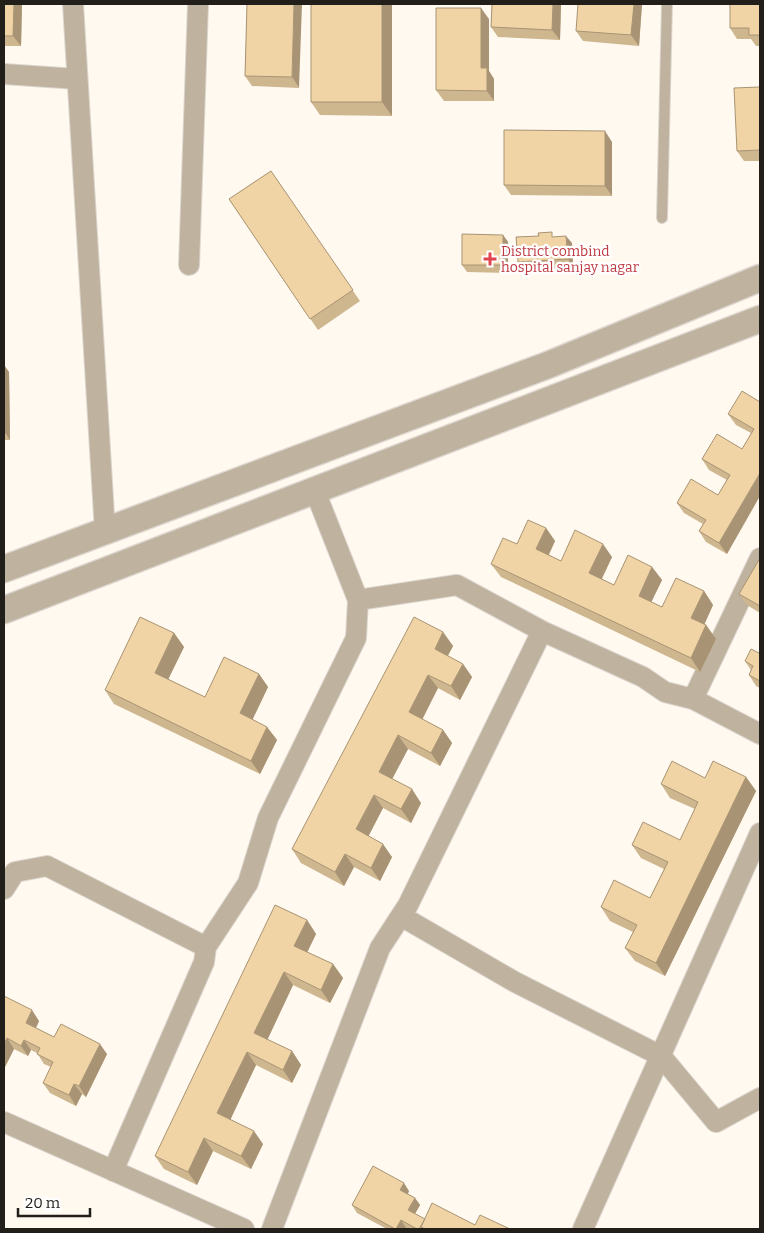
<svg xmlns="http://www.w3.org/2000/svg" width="764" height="1233" font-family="Bitter,serif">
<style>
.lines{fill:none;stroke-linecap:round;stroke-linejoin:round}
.service-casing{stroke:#dcd6ce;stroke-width:12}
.minor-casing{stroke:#dcd6ce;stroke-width:22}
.tertiary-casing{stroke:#dcd6ce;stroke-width:29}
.service{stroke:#bfb29f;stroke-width:10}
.minor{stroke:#bfb29f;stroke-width:20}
.tertiary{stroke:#bfb29f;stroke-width:26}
.wall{fill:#ceb68f}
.shaded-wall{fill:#a89474}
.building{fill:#f0d4a6;stroke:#a89474}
.health-dot{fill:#e0444e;stroke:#fff;stroke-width:2}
.labels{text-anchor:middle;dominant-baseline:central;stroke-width:4.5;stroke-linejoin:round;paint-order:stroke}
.health-label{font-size:14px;fill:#be3a42;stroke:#fff;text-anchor:start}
</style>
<rect width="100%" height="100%" fill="#fff9f0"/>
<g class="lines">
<defs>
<path id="service" d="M662,218L667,4"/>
<path id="minor" d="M73,4L105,532
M4,74L77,79
M189,265L198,4
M358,600L457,585L542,631L643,677L665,692L693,699L760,734
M693,699L760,558
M4,889L15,872L47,866L206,947
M401,916L515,982L661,1056L716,1122L760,1098
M4,1122L244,1229
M113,1171L204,962L206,947L248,883L268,818L356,638L358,600L315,491
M272,1229L380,948L408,905L542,631
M583,1229L760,833"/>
<path id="tertiary" d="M4,569L548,365L760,278
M4,610L760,319"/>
</defs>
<use href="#service" class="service-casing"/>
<use href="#minor" class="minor-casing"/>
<use href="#tertiary" class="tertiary-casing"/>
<use href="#service" class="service"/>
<use href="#minor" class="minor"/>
<use href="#tertiary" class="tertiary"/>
</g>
<path class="wall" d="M4,4H22L21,46H4Z
M247,4L299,88L252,86L245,76Z
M392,4V116L320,115L311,102Z
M447,4H479L448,5Z
M492,4H561L560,40L498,37L491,27Z
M642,4L639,46L583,41L576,31Z
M760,4V46H756L751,39H737L730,28Z
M489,19V71L494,79V101H444L436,90Z
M760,87V161H744L737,151Z
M612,142V196L511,195L504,185Z
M271,171L360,301L318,330L229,199Z
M503,235L508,242V273L467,272L462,265Z
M555,237L572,243L573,267L523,270L518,262Z
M4,365L9,372L10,440H4Z
M760,402L727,554L706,542L699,531L703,524L684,513L677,503L718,495L727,480L709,470L702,459L742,449L751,433L736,425L728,414Z
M546,528L555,541L549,555L561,561L612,557L602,579L614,585L652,567L662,580L651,602L662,607L704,591L713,605L704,624L706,625L716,639L700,672L501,577L491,564L517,544Z
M760,558V613L747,605L739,594Z
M443,632L453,646L448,656L463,664L472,677L460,700L438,688L422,719L443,730L452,743L440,766L408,749L392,779L421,803L411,823L383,808L368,836L392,857L380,881L354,867L344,886L301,863L292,849Z
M174,633L184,647L168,679L205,697L259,674L268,687L252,720L267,727L277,740L260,774L114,704L105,690Z
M760,651V688L756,686L749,675L751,670L745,661L759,653Z
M746,777L756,791L665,976L635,961L625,948L633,932L610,921L601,907L650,898L664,869L641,858L632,845L680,840L695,809L670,798L661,784L705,778Z
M307,920L316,934L307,952L333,964L343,978L330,1003L293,985L267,1040L292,1051L301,1065L292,1083L256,1065L230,1119L263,1144L251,1169L213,1151L197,1185L164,1169L155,1156Z
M4,996L39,1021L36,1028L54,1037L107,1054L86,1097L82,1094L76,1106L50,1093L43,1083L51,1067L44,1064L37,1053L31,1050L28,1056L14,1049L4,1069Z
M409,1191L408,1194L415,1198L420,1205L415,1214L424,1219L475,1225L510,1229H409L406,1228L405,1229H387L357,1213L352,1205Z"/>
<path class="shaded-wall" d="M14,4H22L21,46L13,36Z
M294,4H302L299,88L292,77Z
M382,4H392V116L382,102Z
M553,4H561L560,40L552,30Z
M634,4H642L639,46L631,35Z
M481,8L489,19V71L494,79V101L487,91L481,68Z
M605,131L612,142V196L605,186Z
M503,235L508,242V273L503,265Z
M566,236L572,243L573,267L568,259Z
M4,365L9,372L10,440L4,431Z
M760,473V496L727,554L719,543Z
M546,528L555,541L545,562L536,549Z
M603,544L612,557L598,586L589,573Z
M652,567L662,580L648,609L639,596Z
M704,591L713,605L701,632L691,618Z
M706,625L716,639L700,672L691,658Z
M443,632L453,646L444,662L435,649Z
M174,633L184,647L165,686L155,673Z
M463,664L472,677L460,700L451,686Z
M259,674L268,687L249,727L240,713Z
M428,675L438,688L419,726L409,712Z
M267,727L277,740L260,774L251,761Z
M443,730L452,743L440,766L431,753Z
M398,735L408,749L389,785L379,772Z
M746,777L756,791L665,976L656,963Z
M412,789L421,803L411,823L401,809Z
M374,795L383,808L365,843L356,829Z
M383,844L392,857L380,881L371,868Z
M345,854L354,867L344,886L335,872Z
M307,920L316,934L304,959L294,946Z
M333,964L343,978L330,1003L321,990Z
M284,972L293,985L264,1047L254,1033Z
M32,1010L39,1021L33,1034L26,1023Z
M7,1038L14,1049L4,1069V1044Z
M24,1040L31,1050L28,1056L21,1046Z
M100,1044L107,1054L86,1097L79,1086Z
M292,1051L301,1065L292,1083L283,1070Z
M247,1052L256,1065L227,1127L217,1113Z
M74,1084L82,1094L76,1106L69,1095Z
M254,1131L263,1144L251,1169L241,1156Z
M204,1138L213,1151L197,1185L188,1172Z
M404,1183L409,1191L406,1197L400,1190Z
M415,1198L420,1205L413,1217L408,1210Z
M401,1220L406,1228L405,1229H396Z"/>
<path class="building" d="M4,4H14L13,36H4Z
M247,4H294L292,77L245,76Z
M311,4H382V102H311Z
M492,4H553L552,30L491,27Z
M578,4H634L631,35L576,31Z
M730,4H760V35H749V28H730Z
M436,8H481V68H487V91L436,90Z
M760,87V150L737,151L734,88Z
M504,130L605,131V186L504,185Z
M271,171L353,290L310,319L229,199Z
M552,232V237L566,236L568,259L518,262L516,237L539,236L538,233Z
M462,234L503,235V265H462Z
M742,391L760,402V473L719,543L699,531L706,520L677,503L691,479L718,495L730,475L702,459L717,434L742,449L754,429L728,414Z
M528,520L546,528L536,549L561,561L575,530L603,544L589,573L614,585L628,555L652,567L639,596L662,607L676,578L704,591L691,618L706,625L691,658L491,564L503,538L517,544Z
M760,558V606L739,594Z
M140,617L174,633L155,673L205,697L224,657L259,674L240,713L267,727L251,761L105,690Z
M414,617L443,632L435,649L463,664L451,686L428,675L409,712L443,730L431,753L398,735L379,772L412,789L401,809L374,795L356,829L383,844L371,868L345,854L335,872L292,849Z
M751,649L759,653L760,651V681L749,675L753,666L745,661Z
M672,761L705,778L713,761L746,777L656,963L625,948L637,925L601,907L614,880L650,898L668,862L632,845L643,822L680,840L698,802L661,784Z
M275,905L307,920L294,946L333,964L321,990L284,972L254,1033L292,1051L283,1070L247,1052L217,1113L254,1131L241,1156L204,1138L188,1172L155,1156Z
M4,996L32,1010L26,1023L54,1037L61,1024L100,1044L79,1086L74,1084L69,1095L43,1083L53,1062L37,1054L40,1048L24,1040L21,1046L7,1038L4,1044Z
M373,1166L404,1183L400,1190L415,1198L408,1210L425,1219L419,1229H417L401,1220L396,1229H395L352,1205Z
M432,1203L475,1225L480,1215L510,1229H425L421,1227Z"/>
<path class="health-dot" d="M487.5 251.5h5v5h5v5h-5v5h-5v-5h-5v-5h5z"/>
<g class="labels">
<g class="health-label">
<text x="501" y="251">District combind<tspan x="501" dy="16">hospital sanjay nagar</tspan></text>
</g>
</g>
<rect width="764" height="1233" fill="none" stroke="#221e19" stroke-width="10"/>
<path d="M18 1208v8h72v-8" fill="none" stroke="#221e19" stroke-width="2.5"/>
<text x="25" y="1208" font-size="15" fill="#221e19" stroke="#ffffff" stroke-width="4" paint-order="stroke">20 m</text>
</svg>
